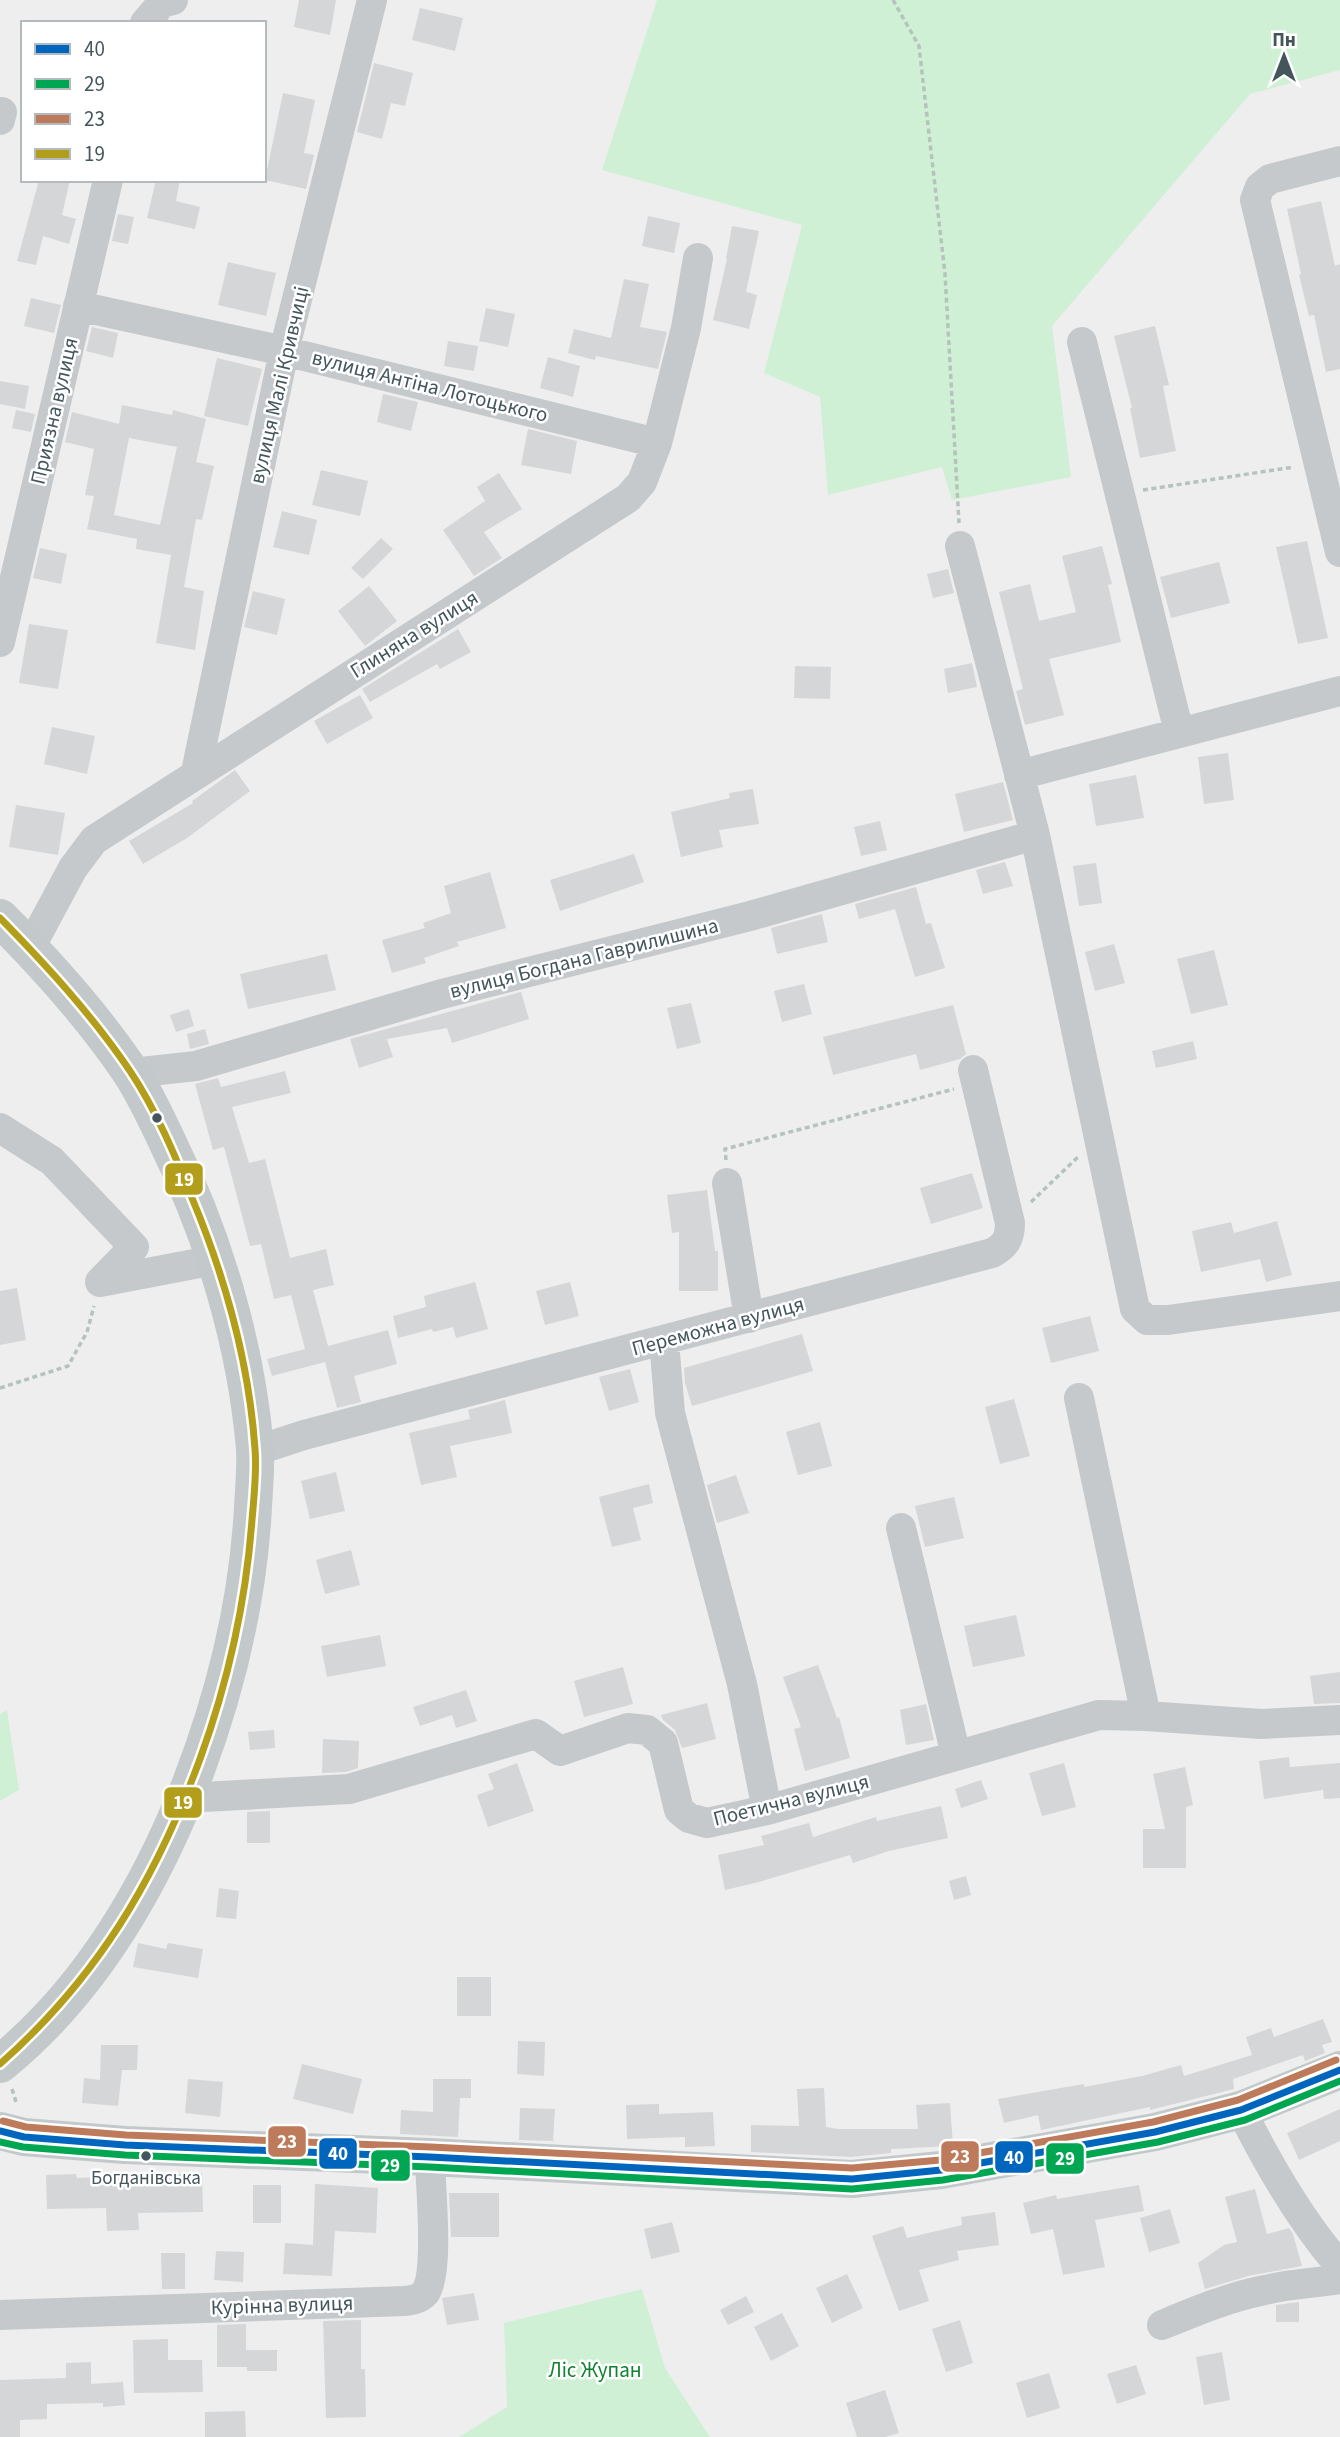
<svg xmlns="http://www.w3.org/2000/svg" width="1340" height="2437" font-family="'Source Sans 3',sans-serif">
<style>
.green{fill:#d0f0d5}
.building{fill:#d5d6d7;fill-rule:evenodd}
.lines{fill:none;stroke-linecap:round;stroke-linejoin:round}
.path{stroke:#b4c3bb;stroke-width:3.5;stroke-dasharray:5 3.5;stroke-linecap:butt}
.minor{stroke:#c5c9cb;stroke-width:30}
.major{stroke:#c3c9ca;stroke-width:38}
.bus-1-casing{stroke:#fff;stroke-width:12}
.bus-2-casing{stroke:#fff;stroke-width:12}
.bus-3-casing{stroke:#fff;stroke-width:12}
.bus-4-casing{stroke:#fff;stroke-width:12}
.bus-1{stroke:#0065bd;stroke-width:7}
.bus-2{stroke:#00a651;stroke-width:7}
.bus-3{stroke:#be7b5b;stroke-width:7}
.bus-4{stroke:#b39e1c;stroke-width:7}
.bus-dot{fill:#44565c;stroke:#fff;stroke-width:2.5}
.labels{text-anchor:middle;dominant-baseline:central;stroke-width:5;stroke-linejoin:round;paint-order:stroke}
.bus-label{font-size:19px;fill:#44565c;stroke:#fff}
.street-label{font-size:21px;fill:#44565c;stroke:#fff}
.park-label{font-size:21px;fill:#0f832e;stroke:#fff}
.line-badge{stroke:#fff;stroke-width:2.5}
.badge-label{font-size:19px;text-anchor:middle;font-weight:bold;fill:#fff}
</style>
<rect width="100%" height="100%" fill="#efeeee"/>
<path class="green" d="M657,0H1340V70L1250,94L1052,326L1071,477L952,500L942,467L828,495L820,397L764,373L802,225L602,170Z
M7,1710L19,1790L0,1801V1714Z
M642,2289L665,2368L710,2437H459L507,2407L504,2323Z"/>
<path class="building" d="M299,0H336L330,35L294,27Z
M420,8L463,18L455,51L412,40Z
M374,63L413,73L405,106L391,103L382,139L357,132Z
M283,93L315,100L304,153L314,155L306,189L265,180Z
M39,180H70L62,215L76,219L69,244L43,236L36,265L17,261Z
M156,180H180L176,201L200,207L195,229L147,218Z
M1321,201L1335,266L1340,264V369L1326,372L1314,315L1309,316L1299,275L1301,274L1287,209Z
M118,214L134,217L128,244L112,241Z
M648,216L680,223L674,253L642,246Z
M732,226L759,231L746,292L757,295L749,329L713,320L727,259H726Z
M228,262L276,273L266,316L218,305Z
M624,279L649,284L640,327L667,332L658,369L596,356L595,360L568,353L574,329L611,338Z
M31,298L61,305L54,333L24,326Z
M486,308L515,314L508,347L479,341Z
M1155,326L1169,385L1163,386L1176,451L1140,458L1130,408H1132L1114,336Z
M92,327L118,333L113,358L86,351Z
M448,341L478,346L474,371L444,366Z
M548,357L580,366L573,397L540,388Z
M217,358L262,369L248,426L204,416Z
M0,381L29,386L25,409L0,404Z
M383,394L418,402L411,431L377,422Z
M122,405L172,415L173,410L206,419L196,462L214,466L202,520L196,519L184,587L204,591L195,650L156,643L171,555L136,549L137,539L87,529L94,496L85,495L94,449L65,442L72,412L119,424ZM129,438L177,447L160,525L114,515Z
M16,410L35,414L31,432L12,428Z
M528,429L577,441L571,474L521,465Z
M321,470L368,481L360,516L312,505Z
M499,473L522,509L484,532L502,558L474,576L443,530L485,501L477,487Z
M282,511L317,520L309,555L273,547Z
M381,538L393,549L363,579L351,568Z
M1307,541L1328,638L1298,644L1276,547Z
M1102,546L1112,584L1108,585L1121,642L1049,659L1064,715L1025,725L1016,691L1023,689L999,592L1030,584L1039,621L1076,612L1062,556Z
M40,548L67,554L61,584L33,578Z
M1219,562L1230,603L1171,618L1160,577Z
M948,569L954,593L933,598L927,574Z
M369,586L397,621L365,646L338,611Z
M253,591L285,599L277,635L244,627Z
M29,624L68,630L58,689L19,683Z
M458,629L471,652L440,669L437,664L370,702L362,689Z
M972,663L977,687L948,693L944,669Z
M795,666L831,667L830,699L794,698Z
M360,695L373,718L327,744L314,721Z
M52,727L95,736L87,774L44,764Z
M1228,753L1234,800L1204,804L1198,757Z
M235,770L250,791L187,838L143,864L129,841L193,803L192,801Z
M1136,775L1144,818L1096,826L1089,784Z
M1003,782L1013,820L964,832L955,794Z
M753,789L759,824L719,830L723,847L681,857L671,812L730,798L729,793Z
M16,805L65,813L58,855L9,847Z
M880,821L887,850L861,856L854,827Z
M634,854L644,882L560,911L550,880Z
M1005,862L1013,886L983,894L976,870Z
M1096,863L1102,903L1079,906L1073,866Z
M490,872L506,928L457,942L459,946L424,958L426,963L392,973L382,940L425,928L423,923L451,913L444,886Z
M916,887L926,924L931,923L945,968L915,977L895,909L859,919L855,904Z
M822,914L828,942L777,954L771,928Z
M1114,944L1125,983L1095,991L1085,952Z
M1214,950L1228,1005L1191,1014L1177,959Z
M327,954L336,990L248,1009L240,974Z
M804,984L812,1014L782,1022L774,991Z
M521,992L529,1019L452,1043L447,1028L387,1039L393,1057L359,1068L350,1039Z
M691,1003L701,1043L677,1049L667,1008Z
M953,1005L966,1054L960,1059L920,1070L916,1054L833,1075L823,1037Z
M189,1009L194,1026L176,1032L170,1015Z
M205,1029L209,1044L190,1049L187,1034Z
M1193,1041L1197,1059L1156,1068L1152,1051Z
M285,1071L291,1093L232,1107L249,1163L265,1159L290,1258L326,1249L334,1285L313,1290L328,1346L388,1330L397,1364L354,1376L361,1402L337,1408L325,1362L272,1376L267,1359L305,1349L291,1295L274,1299L261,1244L250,1246L224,1147L213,1150L195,1084L218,1078L221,1087Z
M972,1173L983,1208L931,1224L920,1188Z
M707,1190L715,1251H718V1291H679V1232L672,1233L667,1195Z
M1277,1221L1292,1275L1266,1282L1260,1259L1201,1272L1192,1231L1231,1222L1234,1233Z
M475,1282L488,1329L456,1338L453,1327L433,1332L432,1329L398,1338L393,1316L426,1307L424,1296Z
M570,1282L579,1316L545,1325L536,1291Z
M17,1288L26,1340L0,1345V1291Z
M1090,1316L1099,1351L1051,1363L1042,1328Z
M802,1334L813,1371L692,1406L685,1383L684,1368Z
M630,1369L639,1402L609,1411L599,1377Z
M1014,1399L1030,1456L1000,1464L985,1407Z
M505,1400L512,1433L450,1446L457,1477L421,1485L409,1433L470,1419L468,1410Z
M820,1422L832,1466L798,1475L786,1432Z
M336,1472L345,1511L310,1519L301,1481Z
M736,1475L749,1513L717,1523L707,1485Z
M649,1484L653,1503L633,1508L641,1540L612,1547L599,1497Z
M954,1497L964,1538L925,1547L915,1506Z
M351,1550L360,1585L325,1594L316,1560Z
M1016,1615L1025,1656L973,1667L964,1626Z
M380,1635L386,1666L327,1677L321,1646Z
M818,1665L837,1718L839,1717L850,1758L805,1771L794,1729L801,1727L783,1677Z
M623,1667L633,1704L584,1717L574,1681Z
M1340,1672V1703L1314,1704L1310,1676Z
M466,1690L477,1721L456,1728L452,1715L420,1726L413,1707Z
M707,1703L716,1739L682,1748L675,1730L663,1720L661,1715Z
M926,1704L934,1740L906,1745L900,1710Z
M274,1730L275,1748L250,1750L248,1732Z
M323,1739L359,1741L358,1768L346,1772L322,1773Z
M1289,1757L1290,1767L1340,1763V1798L1324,1799L1323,1790L1264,1799L1259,1761Z
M517,1763L534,1811L488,1827L477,1795L494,1789L488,1774Z
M1064,1763L1076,1807L1042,1816L1029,1773Z
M1185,1767L1193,1805L1186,1807V1868H1143V1829H1165L1153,1774Z
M981,1780L988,1799L961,1808L955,1789Z
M941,1806L948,1838L889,1851L853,1863L850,1855L759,1882L725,1890L718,1855L764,1845L761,1836L809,1823L813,1837L876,1817L877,1821Z
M270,1811V1843H247V1812Z
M966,1876L971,1895L954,1900L949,1881Z
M219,1888L239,1891L236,1919L216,1917Z
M138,1943L166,1949L168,1943L203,1949L198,1978L133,1967Z
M457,1977H491V2016H457Z
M1323,2019L1332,2042L1322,2045L1325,2053L1305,2061L1303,2055L1233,2079L1234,2089L1150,2110V2107L1041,2130L1038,2115L1004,2123L998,2099L1084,2084V2087L1142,2076L1181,2065L1184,2076L1252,2055L1246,2037L1271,2028L1274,2037Z
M518,2041L545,2042L544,2076L517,2074Z
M101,2045H138L137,2070H122L118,2106L82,2103L84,2078L100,2080Z
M302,2064L362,2079L353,2114L293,2099Z
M188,2079L223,2082L220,2117L185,2113Z
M433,2079H471V2098H460L458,2137L400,2134L401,2110L433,2112Z
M824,2088L826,2127L839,2129H918L916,2105L950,2103L953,2146L891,2149V2153L851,2157L751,2152V2125L799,2126L797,2089Z
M659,2104V2114L713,2112L715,2146L685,2147V2137L627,2139L626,2105Z
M520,2108L555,2109L553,2141L519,2140Z
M1340,2109V2141L1299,2160L1287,2133Z
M202,2173L203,2212L138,2213L139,2230L107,2231L106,2208L47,2209L46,2175L76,2174L77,2178Z
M315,2184L378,2188L376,2233L335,2231L332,2276L283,2274L285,2243L313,2245Z
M253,2185H281V2223H253Z
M1139,2185L1144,2211L1095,2220L1105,2267L1063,2275L1053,2229L1031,2234L1023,2203L1056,2195L1057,2199Z
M1255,2189L1267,2234L1289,2228L1293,2234L1302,2266L1248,2276L1205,2289L1198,2263L1224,2245L1237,2242L1225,2197Z
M449,2193H499V2237H451Z
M1170,2209L1180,2243L1149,2252L1140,2218Z
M995,2212L999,2245L957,2251L959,2260L919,2270L929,2301L899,2311L872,2236L903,2226L907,2238L962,2225L961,2217Z
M672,2222L680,2252L651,2259L644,2229Z
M216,2251L244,2252L243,2282L214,2280Z
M161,2253H185V2289H162Z
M847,2274L863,2308L832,2323L816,2288Z
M474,2293L479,2320L447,2325L442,2298Z
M746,2296L754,2312L728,2325L720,2310Z
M1299,2302V2322H1276V2305Z
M782,2313L799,2346L771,2361L754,2327Z
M361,2320V2369H365L366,2417L326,2418L323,2321Z
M960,2320L973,2363L946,2372L932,2329Z
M246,2324V2350H277V2371H247V2367H217V2325Z
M168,2339V2360H202L203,2392L134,2393L133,2340Z
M1222,2352L1230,2400L1204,2405L1196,2357Z
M91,2362V2384L123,2382L125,2405L103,2407V2403L47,2404V2419L20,2420V2437H0V2380L66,2378V2363Z
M1136,2365L1146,2394L1117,2404L1107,2374Z
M1049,2373L1060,2408L1027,2418L1016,2383Z
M885,2390L899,2433L885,2437H857L846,2403Z
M245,2411L246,2437H205V2412Z"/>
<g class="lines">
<path class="path" d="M893,0L919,46L945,274L959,523
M1143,490L1294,467
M726,1160L725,1149L954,1089
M1031,1202L1079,1156
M0,1388L68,1366L87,1332L94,1306
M12,2089L17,2105"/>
<path class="minor" d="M145,23L162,3L173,0
M0,120L2,112
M1340,161L1270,179L1260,187L1255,200L1340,552
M78,306L284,351L657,443
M1082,342L1179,732
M960,546L1035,835L1135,1309L1147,1320H1168L1340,1296
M0,642L108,180
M196,772L284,351L372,0
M1019,775L1340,691
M30,948L73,868L94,840L628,498L642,482L657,443L686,328L698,258
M132,1073L196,1066L442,994L750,916L1035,835
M0,1128L52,1161L134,1247L100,1282L215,1260
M727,1183L749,1318
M664,1341L670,1413L742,1684L767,1810
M1079,1398L1146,1716
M255,1451L304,1435L992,1253C1005,1246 1010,1239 1010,1223L973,1070
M901,1528L956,1755
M185,1798L349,1789L536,1734L560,1751L628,1728L647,1730L663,1743L679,1810L689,1818L707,1823L767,1810L1099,1715L1146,1716L1261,1724L1340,1720
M1241,2110C1268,2164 1300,2220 1340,2266
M0,2315L405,2301C412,2300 420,2299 425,2293C440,2272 430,2186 430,2157
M1162,2325C1196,2311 1229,2297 1265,2290C1289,2284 1315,2283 1340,2279"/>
<path class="major" d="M0,918C47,965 92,1015 130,1071C144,1092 155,1116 166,1139C213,1235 246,1342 255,1449C256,1468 254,1488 253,1507C248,1602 225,1695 191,1783C149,1890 90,1991 0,2064
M0,2131L24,2137L125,2145L430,2157L852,2179L941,2170L1155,2132L1241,2110L1340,2070"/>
<defs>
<path id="bus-1" d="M0,2131L24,2137L125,2145L430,2157L852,2179L941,2170L1155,2132L1241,2110L1340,2070"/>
<path id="bus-2" d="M0,2142L23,2147L125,2155L430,2167L852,2189L943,2180L1158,2142L1245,2120L1340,2081"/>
<path id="bus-3" d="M3,2121L26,2127L126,2135L431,2147L852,2168L940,2160L1153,2122L1238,2100L1336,2060"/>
<path id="bus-4" d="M0,918C47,966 92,1015 130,1071C156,1110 175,1155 192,1198C225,1277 249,1363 255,1449C257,1472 254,1496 252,1520C246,1601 228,1682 200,1759C155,1881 97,1978 0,2064"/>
</defs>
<use href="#bus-1" class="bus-1-casing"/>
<use href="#bus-2" class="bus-2-casing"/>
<use href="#bus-3" class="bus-3-casing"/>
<use href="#bus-4" class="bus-4-casing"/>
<use href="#bus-1" class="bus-1"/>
<use href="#bus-2" class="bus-2"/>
<use href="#bus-3" class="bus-3"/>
<use href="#bus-4" class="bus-4"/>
</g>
<g class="bus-dot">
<circle cx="157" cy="1118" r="6"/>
<circle cx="146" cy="2156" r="6"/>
</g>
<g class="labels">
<g class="bus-label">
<text x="146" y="2178">Богданівська</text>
</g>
<g class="street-label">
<text transform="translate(279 385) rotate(-77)">вулиця Малі Кривчиці</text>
<text transform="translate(430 386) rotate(14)">вулиця Антіна Лотоцького</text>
<text transform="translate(54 411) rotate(-77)">Приязна вулиця</text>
<text transform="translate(414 634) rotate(-32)">Глиняна вулиця</text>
<text transform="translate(584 958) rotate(-14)">вулиця Богдана Гаврилишина</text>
<text transform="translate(718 1326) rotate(-15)">Переможна вулиця</text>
<text transform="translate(791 1800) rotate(-14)">Поетична вулиця</text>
<text transform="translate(282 2305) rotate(-2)">Курінна вулиця</text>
</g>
<g class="park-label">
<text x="595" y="2370">Ліс Жупан</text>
</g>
</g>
<g class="line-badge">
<rect x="164" y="1162" width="40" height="34" rx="7" fill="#b39e1c"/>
<rect x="163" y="1786" width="40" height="33" rx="7" fill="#b39e1c"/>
<rect x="267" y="2125" width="40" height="33" rx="7" fill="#be7b5b"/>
<rect x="318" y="2137" width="40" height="33" rx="7" fill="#0065bd"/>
<rect x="940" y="2140" width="40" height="33" rx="7" fill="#be7b5b"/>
<rect x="994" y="2140" width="40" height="34" rx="7" fill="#0065bd"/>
<rect x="1045" y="2142" width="40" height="33" rx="7" fill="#00a651"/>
<rect x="370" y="2149" width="41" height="33" rx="7" fill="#00a651"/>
</g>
<g class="badge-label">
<text x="184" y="1186">19</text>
<text x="183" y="1809">19</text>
<text x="287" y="2148">23</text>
<text x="338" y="2160">40</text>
<text x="960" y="2163">23</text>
<text x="1014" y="2164">40</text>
<text x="1065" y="2165">29</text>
<text x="390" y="2172">29</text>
</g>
<rect x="21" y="21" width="245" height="161" fill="#ffffff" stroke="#b4bbbe" stroke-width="2"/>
<rect x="35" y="44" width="35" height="10" fill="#0065bd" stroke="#b4bbbe" stroke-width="2"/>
<text x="84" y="56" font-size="21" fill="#44565c">40</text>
<rect x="35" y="79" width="35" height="10" fill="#00a651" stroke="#b4bbbe" stroke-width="2"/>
<text x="84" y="91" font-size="21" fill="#44565c">29</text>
<rect x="35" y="114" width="35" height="10" fill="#be7b5b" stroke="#b4bbbe" stroke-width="2"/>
<text x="84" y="126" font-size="21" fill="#44565c">23</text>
<rect x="35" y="149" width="35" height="10" fill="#b39e1c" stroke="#b4bbbe" stroke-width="2"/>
<text x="84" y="161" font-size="21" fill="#44565c">19</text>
<g transform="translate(1284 56)" stroke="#ffffff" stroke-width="5" paint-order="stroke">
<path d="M0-5L12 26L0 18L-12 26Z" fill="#44565c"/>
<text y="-10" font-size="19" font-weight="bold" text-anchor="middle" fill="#44565c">Пн</text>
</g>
</svg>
